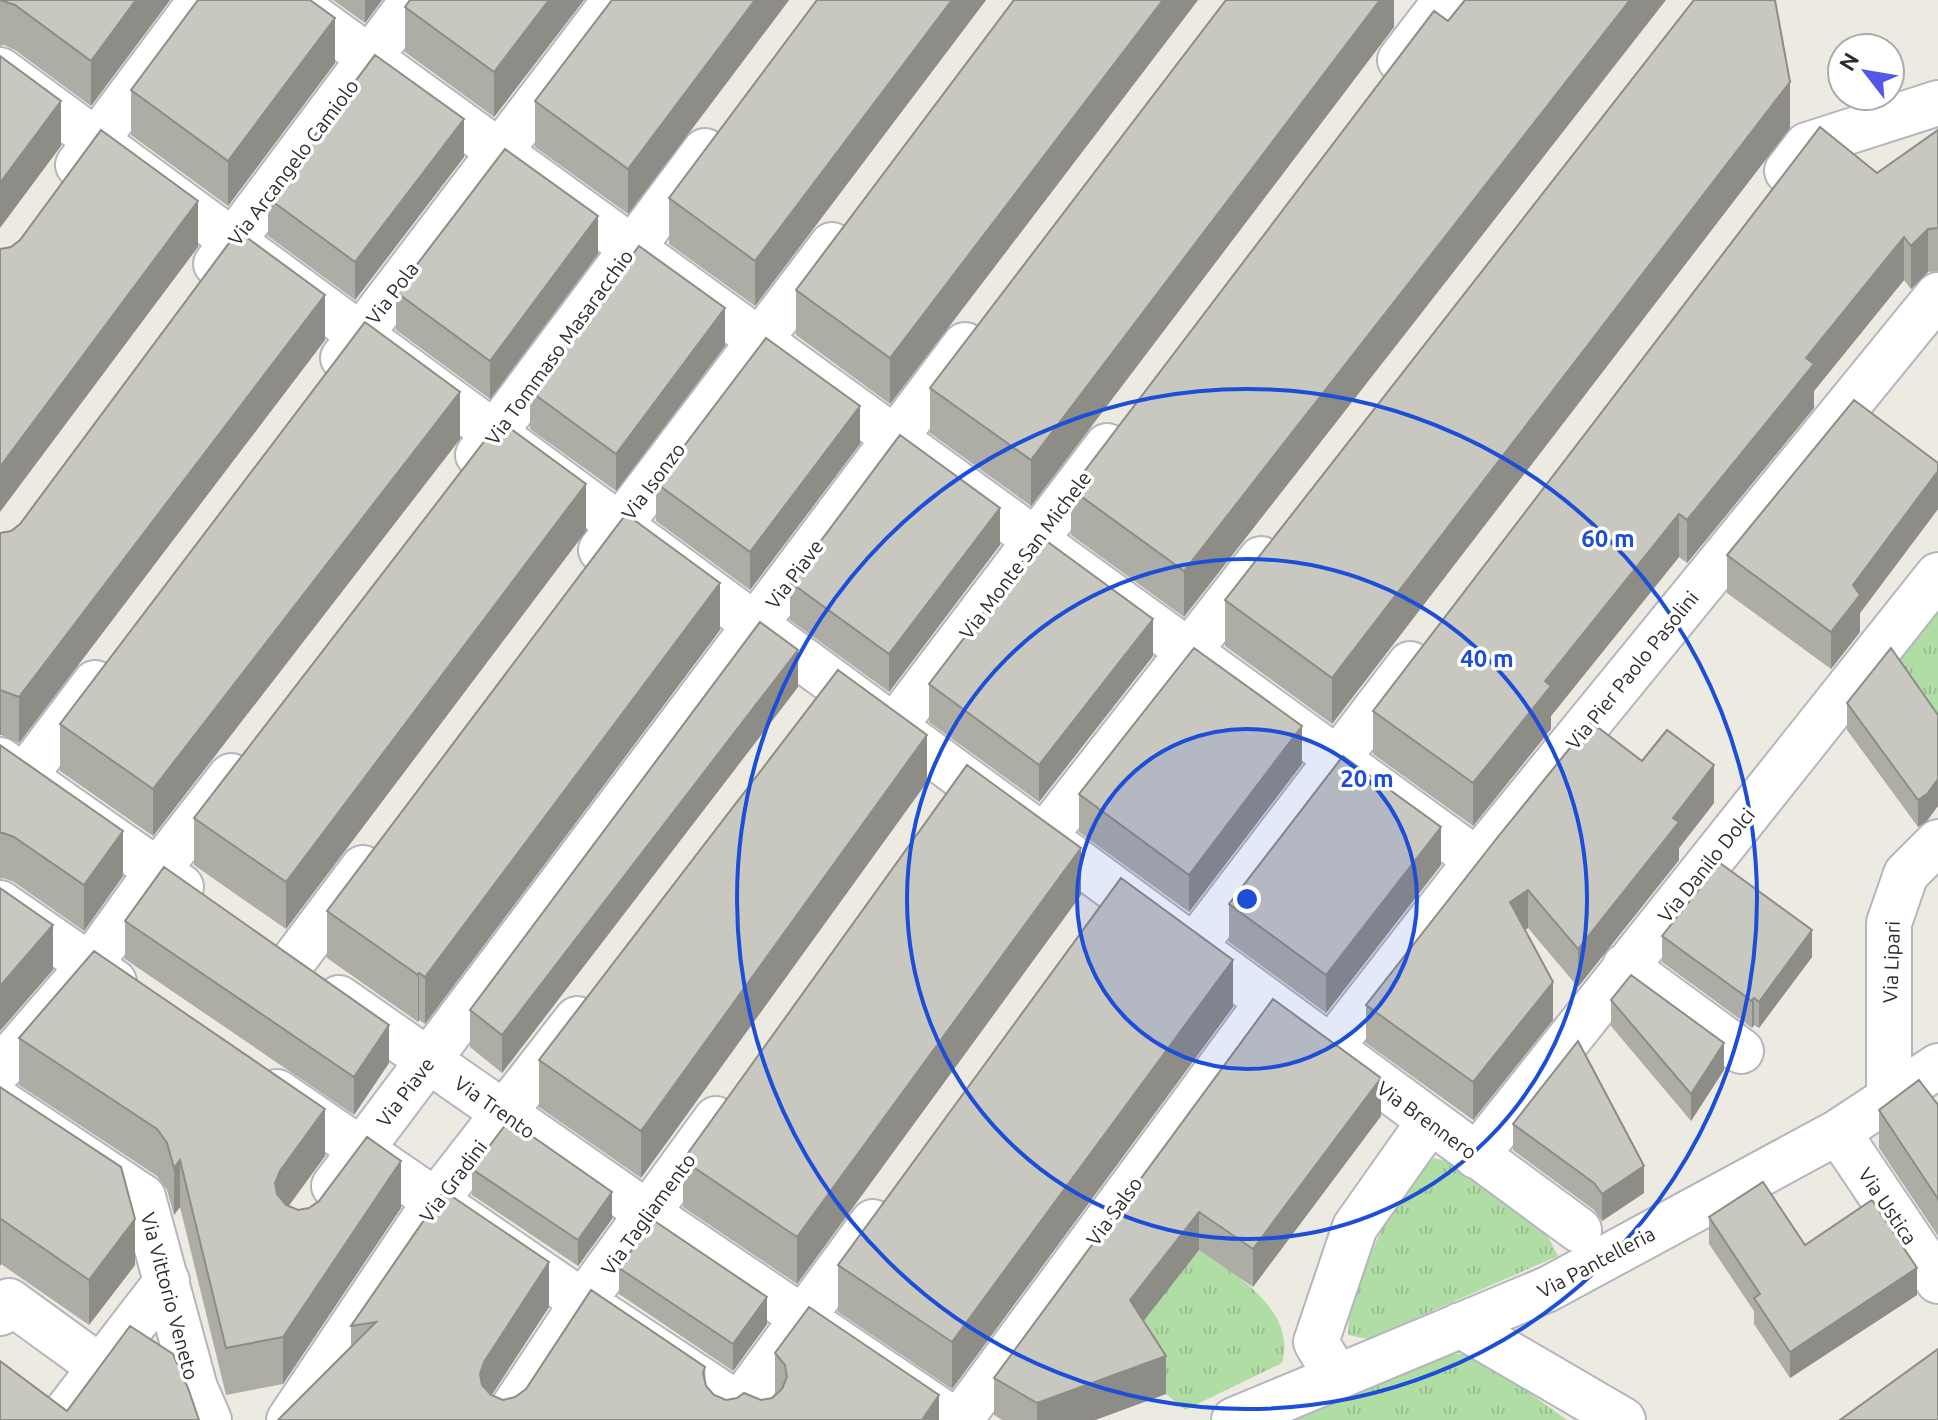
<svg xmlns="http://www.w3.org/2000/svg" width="1938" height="1420" font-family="Ubuntu,sans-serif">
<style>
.grass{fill:url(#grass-tufts)}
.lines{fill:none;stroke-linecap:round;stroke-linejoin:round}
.minor-casing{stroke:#b5b5bf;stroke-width:48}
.minor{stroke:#fff;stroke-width:44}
.wall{fill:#adaca5}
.shaded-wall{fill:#8d8c86}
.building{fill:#c9c8c0;stroke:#8d8c86;stroke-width:2}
.ring{fill:none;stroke:#1d4ed8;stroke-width:4}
.labels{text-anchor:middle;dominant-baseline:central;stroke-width:7;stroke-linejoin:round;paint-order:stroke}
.street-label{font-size:20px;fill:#2d2d2d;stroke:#fff}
.centre{fill:#1d4ed8;stroke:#fff;stroke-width:4}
.ring-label{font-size:24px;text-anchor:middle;font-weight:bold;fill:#1d4ed8;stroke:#fff;stroke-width:7;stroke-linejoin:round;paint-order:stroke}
</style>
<defs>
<pattern id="grass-tufts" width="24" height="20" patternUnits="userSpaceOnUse" patternTransform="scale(2)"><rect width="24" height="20" fill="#afdda4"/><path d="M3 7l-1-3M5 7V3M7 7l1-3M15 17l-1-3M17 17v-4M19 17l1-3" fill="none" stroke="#97be8e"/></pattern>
</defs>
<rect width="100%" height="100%" fill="#edeae2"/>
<path class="grass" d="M1938,604V741L1886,669Z
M1428,1157L1452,1162L1545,1231L1558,1256L1368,1339L1348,1335L1350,1298L1402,1186Z
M1199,1250C1236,1275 1297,1310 1282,1363L1185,1410L1166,1394L1130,1338Z
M1442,1353L1477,1355L1567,1420H1280Z"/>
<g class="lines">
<defs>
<path id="minor" d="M290,0L1477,860
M1400,60L1446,0
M0,70L1579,1230
M78,165L201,0
M1787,171L1807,145L1938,103
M216,264L413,0
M343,358L615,0
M478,455L705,151
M601,550L832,245
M893,728L1107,446
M0,760L181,887
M24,777L95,683
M1043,838L1261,559
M0,903L114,982
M1193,948L1410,664
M291,964L363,868
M1625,966L1741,1051
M339,998L649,1214L954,1420
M1330,1049L1477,860L1938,295
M0,1069L90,965L158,870L231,776
M277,1092L583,1302L762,1420
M1889,1098V923L1906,874L1938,842
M0,1102L143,1197L195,1388L209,1420
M1838,1132L1938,1281
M1476,1156L1938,575
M334,1186L965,345
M0,1313L9,1301L100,1367
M1460,1325L1623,1420
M1336,1376L1316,1342L1355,1227L1429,1122
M60,1420L167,1281
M289,1420L437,1199L577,1019
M505,1420L583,1302L716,1119
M728,1420L873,1222
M960,1420L1267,1003
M1234,1420L1548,1289L1838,1132L1938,1066"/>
</defs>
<use href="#minor" class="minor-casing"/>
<use href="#minor" class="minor"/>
</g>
<path class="wall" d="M0,0H170L91,106L15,50L4,45L0,46Z
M333,0H382L365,23Z
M584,0L494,117L405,52V7Z
M789,0L628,214L535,147V101Z
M817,0H986L755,306L669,244V198Z
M1014,0H1198L890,404L796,335V290Z
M1394,0V27L1031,506L930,433V388Z
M1448,21L1184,617L1071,535V489Z
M335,63L228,206L131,135V90Z
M1790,128L1332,724L1225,646V600Z
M1938,130V271L1928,272L1911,289L1904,280L1814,391V408L1687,563L1679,557L1551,716V729L1473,826L1373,754V711L1877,173Z
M464,157L355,300L268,236V198Z
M598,254L490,399L396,330V292Z
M325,340L19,743L1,735L0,533L11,531Z
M725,346L616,491L530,429V391Z
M460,439L153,836L60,771V724Z
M860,444L750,590L656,521V483Z
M1938,463V509L1860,613V632L1831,669L1727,593V555Z
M586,531L286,929L194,865V818Z
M1000,545L889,692L790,620V582Z
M720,630L425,1024L419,1020L418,1022L327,958V911Z
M1153,656L1039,802L929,722V684Z
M798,687L502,1073L470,1047V1010Z
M1847,703L1938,715L1927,821L1918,827L1847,730Z
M0,745L123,876L84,931L14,882L3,878L0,879Z
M1642,761L1714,803L1679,848V860L1578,987L1528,928L1525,930L1553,1020L1473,1120L1366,1043V1005Z
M1302,764L1189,912L1079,832V794Z
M927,782L641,1178L539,1107V1060Z
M1441,865L1326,1013L1229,942V904Z
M1081,895L797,1284L683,1207V1160Z
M125,921L389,1063L354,1115L125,959Z
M1662,936L1812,957L1759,1028L1754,1025L1752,1028L1662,962Z
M1273,999L1381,1116L1253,1287L1199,1250L1144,1321L1166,1394L1095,1420H1002L994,1415V1378Z
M1611,1000L1724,1070L1691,1121L1611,1026Z
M1233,1007L952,1389L838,1312V1265Z
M19,1038L325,1156L288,1206L298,1210L401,1208L283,1384L226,1395L180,1207L174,1215L167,1190L157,1176L19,1085Z
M0,1087L135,1265L89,1325L1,1264L0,1266Z
M1938,1105V1236L1879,1148V1110Z
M1513,1124L1644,1193L1602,1221L1594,1210L1513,1150Z
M472,1169L612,1219L578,1266L472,1195Z
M444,1191L549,1307L491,1395L503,1400L705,1367L706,1386L714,1395L726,1400H761L772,1398L775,1396V1353L939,1420H278L351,1346V1326Z
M1709,1217L1805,1245L1917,1295L1790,1378L1754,1324V1311L1709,1244Z
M619,1268L767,1324L733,1371L619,1294Z"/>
<path class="shaded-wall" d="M136,0H170L91,106V61Z
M365,0H382L365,23Z
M549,0H584L494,117V72Z
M755,0H789L628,214V169Z
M952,0H986L755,306V261Z
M1163,0H1198L890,404V358Z
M1380,0H1394V27L1031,506V460Z
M1630,0H1666L1184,617V571Z
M335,18V63L228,206V161Z
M1790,82V128L1332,724V678Z
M61,101V146L0,228V183Z
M464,119V157L355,300V262Z
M198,201V247L0,512V467Z
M598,216V254L490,399V361Z
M1928,229V272L1911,289V246Z
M1904,237V280L1814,391V408L1687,563V520L1806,358Z
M325,295V340L19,743V697Z
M725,308V346L616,491V454Z
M460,392V439L153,836V789Z
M860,406V444L750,590V552Z
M1938,471V509L1860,613V632L1831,669V632L1853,585Z
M586,484V531L286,929V882Z
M1000,508V545L889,692V654Z
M1679,514V557L1551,716V729L1473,826V783L1545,681Z
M720,583V630L425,1024V977Z
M1153,619V656L1039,802V765Z
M798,650V687L502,1073V1035Z
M0,690H1V735H0Z
M1302,726V764L1189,912V875Z
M927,735V782L641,1178V1131Z
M1714,765V803L1679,848V860L1578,987V949L1673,818Z
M1938,779V806L1927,821L1918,827V800Z
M1441,827V865L1326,1013V975Z
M123,831V876L84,931V885Z
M1081,848V895L797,1284V1237Z
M1528,890V928L1510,940V902Z
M53,925V970L0,1031V986Z
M1812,930V957L1759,1028V1002Z
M1233,960V1007L952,1389V1342Z
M419,973V1020L418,1022V975Z
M1553,982V1020L1473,1120V1082Z
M1754,998V1025L1752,1028V1001Z
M389,1025V1063L354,1115V1077Z
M1724,1043V1070L1691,1121V1094Z
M1381,1078V1116L1253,1287V1249Z
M325,1109V1156L280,1218L275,1183L280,1171Z
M180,1160V1207L174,1215V1168Z
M401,1161V1208L283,1384V1337Z
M1644,1166V1193L1602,1221V1194Z
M612,1192V1219L578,1266V1240Z
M1199,1212V1250L1130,1338V1300Z
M1,1219V1264L0,1266V1221Z
M135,1219V1265L89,1325V1280Z
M549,1262V1307L484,1407L480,1374L484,1362Z
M1917,1268V1295L1790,1378V1352Z
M767,1297V1324L733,1371V1344Z
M1166,1356V1394L1095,1420H1037V1403Z
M939,1395V1420H922Z"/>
<path class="building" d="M0,0H136L91,61L15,5Z
M198,0H310L335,18L228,161L131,90Z
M410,0H549L494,72L405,7Z
M612,0H755L628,169L535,101Z
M817,0H952L755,261L669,198Z
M1014,0H1163L890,358L796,290Z
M1226,0H1380L1031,460L930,388Z
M1465,0H1630L1184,571L1071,489L1434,11L1448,21Z
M1694,0H1775L1790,82L1332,678L1225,600Z
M375,55L464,119L355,262L268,198Z
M0,56L61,101L0,183Z
M1820,127L1877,173L1938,130V228L1928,229L1911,246L1904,237L1806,358L1814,364L1687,520L1679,514L1545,681L1551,686L1473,783L1373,711Z
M101,130L198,201L0,467V249L11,247L20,240Z
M505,149L598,216L490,361L396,292Z
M238,231L325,295L19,697L0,690V533L11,531L20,524Z
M639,246L725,308L616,454L530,391Z
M365,322L460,392L153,789L60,724Z
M766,338L860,406L750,552L656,483Z
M1854,400L1938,463V471L1853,585L1860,595L1831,632L1727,555Z
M500,421L586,484L286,882L194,818Z
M900,435L1000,508L889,654L790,582Z
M626,514L720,583L425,977L419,973L418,975L327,911Z
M1041,537L1153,619L1039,765L929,684Z
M760,622L798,650L502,1035L470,1010Z
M1194,648L1302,726L1189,875L1079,794Z
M1891,648L1938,715V779L1927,794L1918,800L1847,703Z
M838,670L927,735L641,1131L539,1060Z
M1591,722L1642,761L1667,730L1714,765L1673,818L1679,822L1578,949L1528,890L1510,902L1553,982L1473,1082L1366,1005L1497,838Z
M0,745L123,831L84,885L14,837L3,833H0Z
M1343,756L1441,827L1326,975L1229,904Z
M967,765L1081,848L797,1237L683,1160Z
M1720,863L1812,930L1759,1002L1754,998L1752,1001L1662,936Z
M164,867L389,1025L354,1077L125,921Z
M1121,878L1233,960L952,1342L838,1265Z
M0,888L53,925L0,986Z
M94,951L325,1109L280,1171L275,1183L277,1194L286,1205L298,1210L309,1208L319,1201L367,1137L401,1161L283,1337L226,1348L180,1160L174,1168L167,1143L157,1129L19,1038Z
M1631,975L1724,1043L1691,1094L1611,1000Z
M1273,999L1381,1078L1253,1249L1199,1212L1130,1300L1166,1356L1037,1403L994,1378Z
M1578,1041L1644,1166L1602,1194L1594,1183L1513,1124Z
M1919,1080L1938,1105V1199L1879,1110Z
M0,1087L121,1167L135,1219L89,1280L1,1219L0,1221Z
M509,1120L612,1192L578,1240L472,1169Z
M1763,1182L1805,1245L1872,1200L1917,1268L1790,1352L1754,1298L1760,1294L1709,1217Z
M444,1191L549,1262L484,1362L480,1374L482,1385L491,1395L503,1400L515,1397L526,1389L591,1290L705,1367L703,1373L706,1386L714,1395L726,1400L737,1398L744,1393L761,1400L772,1398L782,1389L787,1377L785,1365L775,1353L809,1307L939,1395L922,1420H278L376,1322L351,1326Z
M653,1220L767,1297L733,1344L619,1268Z
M130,1326L173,1354L188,1388L199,1420H0V1361L67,1411Z
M1938,1349V1420H1840Z"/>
<circle cx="1247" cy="899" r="170" fill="#1d4ed8" fill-opacity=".12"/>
<g class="ring">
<circle cx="1247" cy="899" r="170"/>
<circle cx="1247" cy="899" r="340"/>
<circle cx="1247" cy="899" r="510"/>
</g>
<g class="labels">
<g class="street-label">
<text transform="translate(293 162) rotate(-53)">Via Arcangelo Camiolo</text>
<text transform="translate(392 293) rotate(-53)">Via Pola</text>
<text transform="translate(559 347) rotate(-54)">Via Tommaso Masaracchio</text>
<text transform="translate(653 481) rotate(-53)">Via Isonzo</text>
<text transform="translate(1025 555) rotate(-53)">Via Monte San Michele</text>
<text transform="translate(794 574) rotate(-53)">Via Piave</text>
<text transform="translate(1632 670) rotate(-51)">Via Pier Paolo Pasolini</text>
<text transform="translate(1706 865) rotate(-51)">Via Danilo Dolci</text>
<text transform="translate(1891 962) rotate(-88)">Via Lipari</text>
<text transform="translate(405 1092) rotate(-53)">Via Piave</text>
<text transform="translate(495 1107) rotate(35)">Via Trento</text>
<text transform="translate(1427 1120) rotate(36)">Via Brennero</text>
<text transform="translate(453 1181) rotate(-53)">Via Gradini</text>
<text transform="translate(1888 1206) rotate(56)">Via Ustica</text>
<text transform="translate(1114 1211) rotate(-54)">Via Salso</text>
<text transform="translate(648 1214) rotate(-54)">Via Tagliamento</text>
<text transform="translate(1596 1262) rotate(-28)">Via Pantelleria</text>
<text transform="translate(170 1296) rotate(75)">Via Vittorio Veneto</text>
</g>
</g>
<circle cx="1247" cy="899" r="12" class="centre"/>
<g class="ring-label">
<text x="1608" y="547">60 m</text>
<text x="1487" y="667">40 m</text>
<text x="1367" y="787">20 m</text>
</g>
<g transform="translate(1866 72) rotate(301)"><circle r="38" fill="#ffffff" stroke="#ababab" stroke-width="2"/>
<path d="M0-6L14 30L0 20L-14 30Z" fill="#5458e8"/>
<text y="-12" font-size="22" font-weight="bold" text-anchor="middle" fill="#2d2d2d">N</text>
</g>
</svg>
